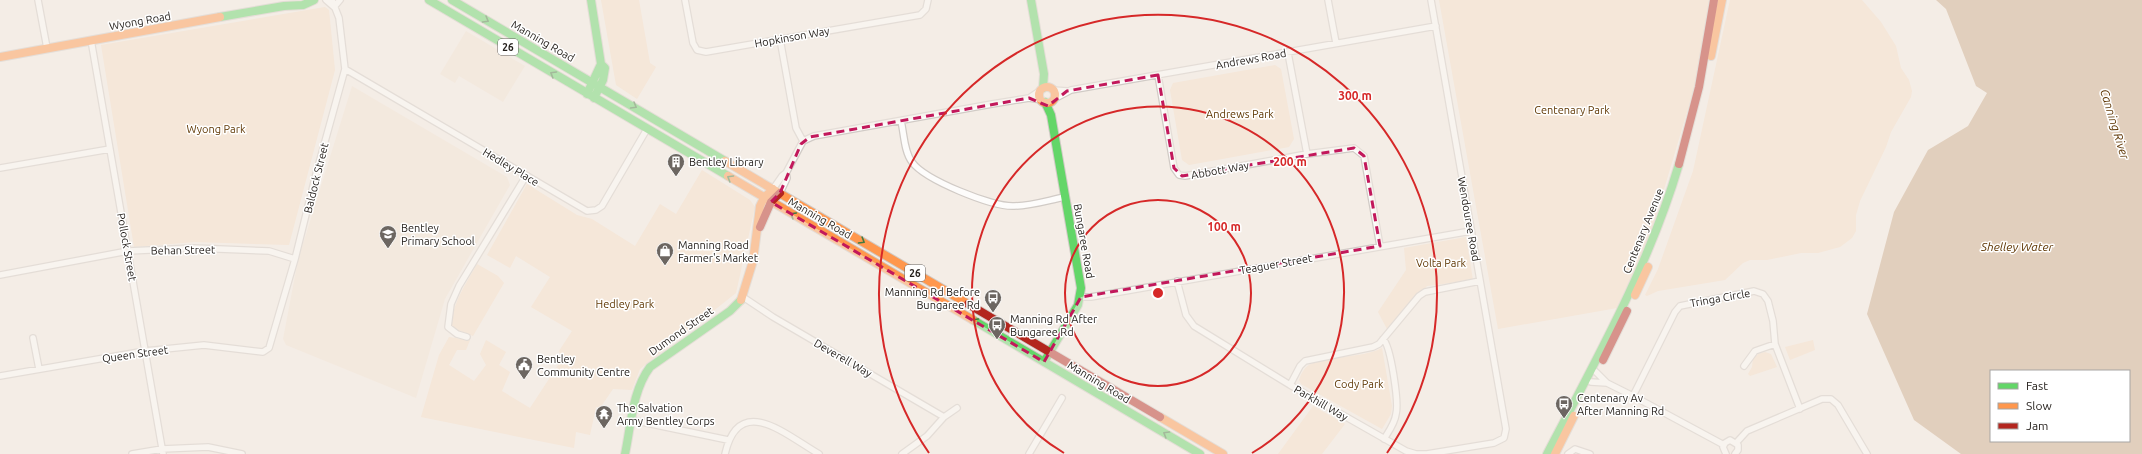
<svg xmlns="http://www.w3.org/2000/svg" width="2142" height="454" font-family="Ubuntu,sans-serif">
<style>
.built{fill:#f2e4d6}
.green{fill:#f5dfc9}
.water{fill:#caab8d;fill-rule:evenodd}
.lines{fill:none;stroke-linecap:round;stroke-linejoin:round}
.street-casing{stroke:#d1cbc6;stroke-width:8}
.fast-casing{stroke:#d1cbc6;stroke-width:10}
.slow-casing{stroke:#d1cbc6;stroke-width:10}
.jam-casing{stroke:#d1cbc6;stroke-width:10}
.street{stroke:#fdfcfb;stroke-width:5.5}
.fast{stroke:#63d668;stroke-width:8}
.slow{stroke:#ff974d;stroke-width:8}
.jam{stroke:#b3261e;stroke-width:8}
.oneway{stroke:#427a40}
.marked{fill:none;stroke:#c2185b;stroke-width:3;stroke-dasharray:8 5;stroke-linejoin:round}
.ring{fill:none;stroke:#d62828;stroke-width:2}
.labels{text-anchor:middle;dominant-baseline:central;stroke-width:3;stroke-linejoin:round;paint-order:stroke}
.shield{fill:#fff;stroke:#64615e;stroke-width:1}
.shield-label{font-size:10px;font-weight:bold;fill:#221d19}
.street-label{font-size:11px;fill:#221d19;stroke:#fff}
.park-label{font-size:11px;fill:#603804;stroke:#fff}
.poi-label{font-size:11px;fill:#221d19;stroke:#fff;text-anchor:start}
.water-label{font-size:12px;font-style:italic;fill:#5d3400;stroke:#fff}
.centre{fill:#d62828;stroke:#fff;stroke-width:2}
.ring-label{font-size:12px;text-anchor:middle;font-weight:bold;fill:#d62828;stroke:#fff;stroke-width:3;stroke-linejoin:round;paint-order:stroke}
</style>
<rect width="100%" height="100%" fill="#f4ede6"/>
<path class="built" d="M466,31L525,66L503,102L459,76L455,83L440,74Z
M352,86L507,177L510,185L445,299L416,398L286,345L283,339L298,260Z"/>
<path class="green" d="M601,0H639L650,63L656,67L637,99L616,85Z
M1439,0H1709L1698,75L1648,243L1617,308L1498,329Z
M1730,0H1862L1881,22L1896,46L1901,68L1909,80L1912,91L1911,97L1891,132L1886,147L1860,201L1856,215V231L1852,238L1840,247L1818,253H1801L1767,260H1750L1743,263L1725,280L1658,291L1647,296L1645,295L1658,269L1693,171Z
M325,7L329,10L335,70L289,245L195,242L134,247L101,45Z
M1275,65L1281,69L1294,139L1289,147L1189,165L1182,160L1170,90L1173,83Z
M702,170L750,200L755,207L736,293L640,369L632,390L613,389L600,408L596,407L590,435L576,432L574,448L421,417L439,355L449,337L470,340L466,350H457L449,365L474,381L486,365L480,354L486,340L506,352L499,365L510,372L502,391L530,408L562,359L559,351L572,331L531,307L550,277L516,256L510,268L487,255L527,184L577,215L592,219L635,246L660,204L676,214Z
M1466,237L1473,280L1427,286L1387,329L1378,312L1406,270L1404,248Z
M477,264L498,276L504,283L473,336L456,330L451,326C453,302 466,284 477,264Z
M1813,340L1815,350L1790,360L1785,347Z
M1382,348L1392,406L1391,414L1382,429L1301,384L1299,380C1301,374 1304,368 1309,365C1327,355 1360,359 1382,348Z
M1765,352L1771,354L1777,367L1750,376L1748,374L1752,367L1753,359L1758,354Z
M1313,406L1345,424L1322,454H1278Z"/>
<path class="water" d="M1936,0H2142V454H1961L1914,420L1867,314L1894,212L1928,150L1968,126L1987,93L1976,86L1946,9ZM1991,371H2129V441H1991Z"/>
<g class="lines">
<defs>
<path id="street" d="M38,0L47,48
M326,0L334,7
M685,0L693,43L697,50L706,52L920,15L926,9L928,0
M1328,0L1336,43
M334,7L340,0
M91,40L163,454
M1288,53L1307,154
M345,69L587,211L596,210L602,206L647,129
M1158,75L1174,168L1179,175L1185,176L1307,154L1354,148L1364,156L1380,246
M1053,90L1067,91
M1029,98L1041,90
M1054,99L1071,90L1436,26
M901,121C904,133 904,152 912,162C925,180 992,207 1014,206C1031,206 1049,200 1065,197
M803,141L814,136L992,104L1029,98L1042,100
M0,168L110,149
M773,189L782,176L786,173L803,141L796,128L780,39
M780,193L787,178L786,173
M0,275L128,251L194,248L269,251L295,259
M1177,281L1186,315L1194,326L1290,385L1406,451L1416,454H1427L1494,443L1504,438L1506,429L1431,0
M743,297L773,317L944,417
M1081,297H1091L1471,231
M467,337L457,334L448,327L451,304L459,286L526,176
M33,338L39,369
M1383,339C1391,346 1399,403 1396,414C1395,423 1389,431 1384,439
M1744,366L1755,351L1775,344
M1596,372L1607,383
M0,376L145,351L204,345L263,352L269,348L295,259L316,174L345,69L339,18L332,0
M1591,382L1607,383L1633,396L1724,445
M1290,385L1300,366L1305,361L1373,347L1379,344L1419,296L1425,292L1480,281
M1633,396L1675,312L1680,306L1754,291L1763,294L1768,301L1773,321L1775,344L1800,409
M632,420L728,440
M1736,443L1747,431L1822,399H1831L1838,405L1867,454
M132,454L162,449L208,447L242,454
M725,454C739,392 786,435 819,454
M902,454L927,436L944,417L957,408
M1029,454L1062,398
M1568,454L1575,449L1590,454
M1726,454L1723,447L1725,443L1730,440L1738,445V450L1735,454"/>
<path id="fast" d="M429,0L728,176
M452,0L725,161
M1031,0L1044,74L1043,88
M220,17L284,6L303,5L314,0
M587,94L601,64L591,0
M594,98L603,80L605,68L603,66
M973,320L1200,454
M1044,362L1078,305L1081,288L1051,115L1045,102
M625,454C631,426 632,391 650,367L730,311L741,300
M1547,454C1596,360 1649,266 1679,164"/>
<path id="slow" d="M1711,56L1722,0
M0,57L220,17
M1039 95a8 8 0 1 1 16 0a8 8 0 1 1-16 0Z
M725,161L968,304
M728,176L973,320
M1635,295L1648,267
M741,300L753,261L760,206L764,198L773,189
M1160,417L1223,454
M1555,454L1574,416"/>
<path id="jam" d="M1679,164L1699,87L1714,0
M760,227L771,202L780,193
M968,304L1160,417
M1603,360L1627,311"/>
</defs>
<use href="#street" class="street-casing"/>
<use href="#fast" class="fast-casing"/>
<use href="#slow" class="slow-casing"/>
<use href="#jam" class="jam-casing"/>
<use href="#street" class="street"/>
<use href="#fast" class="fast"/>
<use href="#slow" class="slow"/>
<use href="#jam" class="jam"/>
</g>
<defs><path id="oneway-chevron" d="M-2-3.5L2.5 0L-2 3.5" fill="none" stroke-width="1.6" stroke-linecap="round" stroke-linejoin="round"/></defs>
<g class="oneway">
<use href="#oneway-chevron" transform="translate(486 20) rotate(30)"/>
<use href="#oneway-chevron" transform="translate(553 74) rotate(-149)"/>
<use href="#oneway-chevron" transform="translate(634 106) rotate(30)"/>
<use href="#oneway-chevron" transform="translate(730 178) rotate(-149)"/>
<use href="#oneway-chevron" transform="translate(793 215) rotate(-150)"/>
<use href="#oneway-chevron" transform="translate(862 241) rotate(31)"/>
<use href="#oneway-chevron" transform="translate(975 321) rotate(-150)"/>
<use href="#oneway-chevron" transform="translate(1166 434) rotate(-149)"/>
</g>
<path d="M0 0H2142V454H0ZM1158,75L1174,168L1182,176L1354,148L1364,156L1380,246L1081,297L1044,362L771,202L780,193L801,144L810,137L1029,98L1048,106L1067,91Z" fill="#f4ede6" fill-opacity=".55" fill-rule="evenodd"/>
<path class="marked" d="M1158,75L1174,168L1182,176L1354,148L1364,156L1380,246L1081,297L1044,362L771,202L780,193L801,144L810,137L1029,98L1048,106L1067,91Z"/>
<g class="ring">
<circle cx="1158" cy="293" r="93"/>
<path d="M1064 453A186 186 0 1 1 1252 453"/>
<path d="M929 453A279 279 0 1 1 1387 453"/>
</g>
<defs>
<symbol id="building-pin" viewBox="-11 -11 22 30"><path d="M0 17L-7.5 6A9.5 9.5 0 1 1 7.5 6Z" fill="#6c6661" stroke="#fff"/><path d="M-4-6H4V6H1V3H-1V6H-4ZM-2.5-4.3h1.7v1.8h-1.7ZM.8-4.3h1.7v1.8H.8ZM-2.5-1h1.7V.8h-1.7ZM.8-1h1.7V.8H.8Z" fill="#fff"/></symbol>
<symbol id="school-pin" viewBox="-11 -11 22 30"><path d="M0 17L-7.5 6A9.5 9.5 0 1 1 7.5 6Z" fill="#6c6661" stroke="#fff"/><path d="M0-5L7-2L0 1L-7-2ZM-4 1L0 2.5L4 1V4Q0 6-4 4Z" fill="#fff"/></symbol>
<symbol id="shop-pin" viewBox="-11 -11 22 30"><path d="M0 17L-7.5 6A9.5 9.5 0 1 1 7.5 6Z" fill="#6c6661" stroke="#fff"/><path d="M-5-2.5h2.3a2.7 3.5 0 0 1 5.4 0H5L5.5 6h-11ZM-1.5-2.5h3a1.5 2.3 0 0 0-3 0Z" fill="#fff"/></symbol>
<symbol id="bus-pin" viewBox="-11 -11 22 30"><path d="M0 17L-7.5 6A9.5 9.5 0 1 1 7.5 6Z" fill="#6c6661" stroke="#fff"/><path d="M-5-6H5V4H4V6H2V4H-2V6H-4V4H-5ZM-3.5-4V0h7V-4ZM-3.5 1.2v1.5H-2V1.2ZM2 1.2v1.5H3.5V1.2Z" fill="#fff"/></symbol>
<symbol id="civic-pin" viewBox="-11 -11 22 30"><path d="M0 17L-7.5 6A9.5 9.5 0 1 1 7.5 6Z" fill="#6c6661" stroke="#fff"/><path d="M-.6-6.5H3V-4.5H.6V-3L4-1V1h2V6H-6V1h2V-1L-.6-3ZM-1.2 2.5V6h2.4V2.5Z" fill="#fff"/></symbol>
<symbol id="temple-pin" viewBox="-11 -11 22 30"><path d="M0 17L-7.5 6A9.5 9.5 0 1 1 7.5 6Z" fill="#6c6661" stroke="#fff"/><path d="M0-6L5-2H3V0L6.5 2.5H4V6H1.5V3h-3V6H-4V2.5H-6.5L-3 0V-2H-5Z" fill="#fff"/></symbol>
</defs>
<g fill-rule="evenodd">
<use href="#building-pin" x="666" y="152" width="20" height="27"/>
<use href="#school-pin" x="378" y="224" width="20" height="27"/>
<use href="#shop-pin" x="655" y="241" width="20" height="27"/>
<use href="#bus-pin" x="983" y="288" width="20" height="27"/>
<use href="#bus-pin" x="987" y="315" width="20" height="27"/>
<use href="#civic-pin" x="514" y="355" width="20" height="27"/>
<use href="#bus-pin" x="1554" y="394" width="20" height="27"/>
<use href="#temple-pin" x="594" y="404" width="20" height="27"/>
</g>
<g class="labels">
<g class="shield">
<rect x="498" y="39" width="20" height="16" rx="3"/>
<rect x="905" y="265" width="20" height="16" rx="3"/>
</g>
<g class="shield-label">
<text x="508" y="47">26</text>
<text x="915" y="273">26</text>
</g>
<g class="street-label">
<text transform="translate(140 21) rotate(-10)">Wyong Road</text>
<text transform="translate(792 37) rotate(-10)">Hopkinson Way</text>
<text transform="translate(543 41) rotate(30)">Manning Road</text>
<text transform="translate(1251 59) rotate(-10)">Andrews Road</text>
<text transform="translate(511 167) rotate(31)">Hedley Place</text>
<text transform="translate(1220 170) rotate(-10)">Abbott Way</text>
<text transform="translate(316 178) rotate(-76)">Baldock Street</text>
<text transform="translate(820 218) rotate(30)">Manning Road</text>
<text transform="translate(1469 219) rotate(80)">Wendouree Road</text>
<text transform="translate(1643 231) rotate(-68)">Centenary Avenue</text>
<text transform="translate(1084 241) rotate(80)">Bungaree Road</text>
<text transform="translate(127 247) rotate(80)">Pollock Street</text>
<text transform="translate(183 250) rotate(-1)">Behan Street</text>
<text transform="translate(1276 264) rotate(-10)">Teaguer Street</text>
<text transform="translate(1720 298) rotate(-10)">Tringa Circle</text>
<text transform="translate(681 331) rotate(-35)">Dumond Street</text>
<text transform="translate(135 354) rotate(-8)">Queen Street</text>
<text transform="translate(843 358) rotate(30)">Deverell Way</text>
<text transform="translate(1099 382) rotate(31)">Manning Road</text>
<text transform="translate(1321 403) rotate(30)">Parkhill Way</text>
</g>
<g class="park-label">
<text x="1572" y="110">Centenary Park</text>
<text x="1240" y="114">Andrews Park</text>
<text x="216" y="129">Wyong Park</text>
<text x="1441" y="263">Volta Park</text>
<text x="625" y="304">Hedley Park</text>
<text x="1359" y="384">Cody Park</text>
</g>
<g class="poi-label">
<text x="689" y="162">Bentley Library</text>
<text x="401" y="228">Bentley<tspan x="401" dy="13">Primary School</tspan></text>
<text x="678" y="245">Manning Road<tspan x="678" dy="13">Farmer's Market</tspan></text>
<text x="980" y="292" text-anchor="end">Manning Rd Before<tspan x="980" dy="13">Bungaree Rd</tspan></text>
<text x="1010" y="319">Manning Rd After<tspan x="1010" dy="13">Bungaree Rd</tspan></text>
<text x="537" y="359">Bentley<tspan x="537" dy="13">Community Centre</tspan></text>
<text x="1577" y="398">Centenary Av<tspan x="1577" dy="13">After Manning Rd</tspan></text>
<text x="617" y="408">The Salvation<tspan x="617" dy="13">Army Bentley Corps</tspan></text>
</g>
<g class="water-label">
<text transform="translate(2115 124) rotate(73)">Canning River</text>
<text x="2017" y="246">Shelley Water</text>
</g>
</g>
<circle cx="1158" cy="293" r="6" class="centre"/>
<g class="ring-label">
<text x="1355" y="100">300 m</text>
<text x="1290" y="166">200 m</text>
<text x="1224" y="231">100 m</text>
</g>
<rect x="1990" y="370" width="140" height="72" fill="#ffffff" stroke="#a7a5a3"/>
<rect x="1998" y="383" width="20" height="6" fill="#63d668" stroke="#a7a5a3"/>
<text x="2026" y="390" font-size="12" fill="#221d19">Fast</text>
<rect x="1998" y="403" width="20" height="6" fill="#ff974d" stroke="#a7a5a3"/>
<text x="2026" y="410" font-size="12" fill="#221d19">Slow</text>
<rect x="1998" y="423" width="20" height="6" fill="#b3261e" stroke="#a7a5a3"/>
<text x="2026" y="430" font-size="12" fill="#221d19">Jam</text>
</svg>
